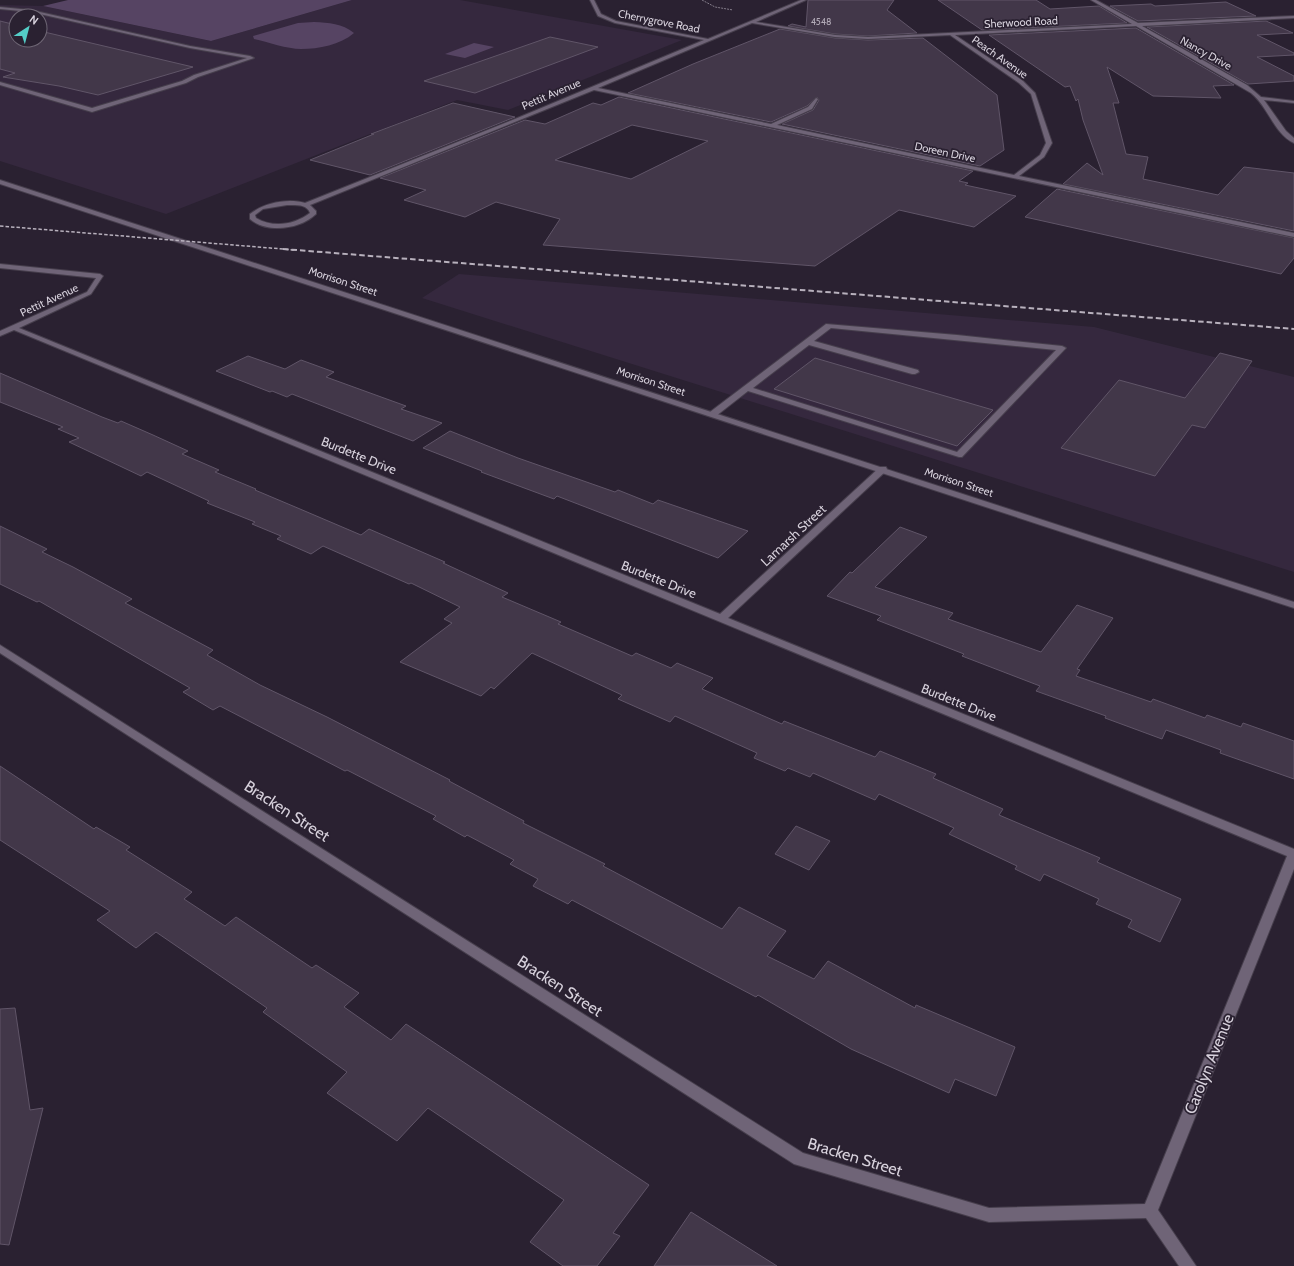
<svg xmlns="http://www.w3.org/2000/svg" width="1294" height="1266" font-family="Cabin,sans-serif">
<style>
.built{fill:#35283e;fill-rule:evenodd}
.green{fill:#564463}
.building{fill:#423749;stroke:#605568;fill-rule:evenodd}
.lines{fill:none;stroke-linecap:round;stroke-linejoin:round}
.lane-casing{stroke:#463e4c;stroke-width:2}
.street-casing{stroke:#463e4c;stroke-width:2}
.secondary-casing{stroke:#463e4c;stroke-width:2}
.path{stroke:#847d8a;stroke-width:1;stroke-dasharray:2 1;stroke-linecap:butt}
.lane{fill:#6f6477;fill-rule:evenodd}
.street{fill:#6f6477;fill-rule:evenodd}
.secondary{fill:#6f6477;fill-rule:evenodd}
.rail-far1{stroke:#b8b1bd;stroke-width:1.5;stroke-dasharray:3.5 2;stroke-linecap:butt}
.rail{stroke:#b8b1bd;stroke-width:2;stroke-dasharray:5.5 3;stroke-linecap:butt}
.labels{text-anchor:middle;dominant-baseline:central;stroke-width:3.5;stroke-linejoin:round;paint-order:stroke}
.far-number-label{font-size:9px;fill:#b2aab7}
.far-street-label{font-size:11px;fill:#d7d1dc;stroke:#2a2131}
.street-label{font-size:13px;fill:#d7d1dc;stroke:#2a2131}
.near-street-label{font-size:16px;fill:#d7d1dc;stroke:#2a2131}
</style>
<rect width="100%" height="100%" fill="#2a2131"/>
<path class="built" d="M352,0H460L682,40L508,110L457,100L166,214L0,161V5L43,6L211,41ZM16,16H40V40H16Z
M459,274L1094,327L1294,377V572L422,298Z"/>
<path class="green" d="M68,0H352L211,41L43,6Z
M314,22C329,23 342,23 354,33C340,45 319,49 301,49C287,49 268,42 254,39L253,36L298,23Z
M474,43L494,47L465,58L445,54Z"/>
<path class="building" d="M808,0H894L887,10L917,33L868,36L835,34L788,26L792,24L806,27Z
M938,0H1036L1050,9L1099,6L1127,23L982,30Z
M1226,2L1256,16L1138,21L1110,6L1151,4L1155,6Z
M0,21L16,25V40H40V31L193,67L98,95L59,86L3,77L15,73L0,69Z
M1266,21L1293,33L1257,35L1294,53V55L1257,57L1294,76V81L1248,84L1147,27Z
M1136,28L1234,85L1213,86L1221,98L1153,96L1107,67L1119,103H1113L1126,154L1148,157L1143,179L1218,195L1244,167L1294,173V231L1063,184L1087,163L1103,175L1083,120L1078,99L1076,101L1070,86L1065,87L989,35Z
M780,29L835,38L868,40L923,38L997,95L1004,150L980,166L782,124L813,110L819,100L817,97L807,106L771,122L628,93L693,64Z
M550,37L598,47L475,93L424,81Z
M619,97L973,171L959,181L968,183L965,185L1016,196L974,227L899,210L815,266L543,245L560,219L496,202L465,217L404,200L426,190L380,178L525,120L545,124L593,103L601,105ZM632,125L708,141L631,179L555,160Z
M453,103L515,117L370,175L310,160L374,134H371Z
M1057,189L1294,238V258L1281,274L1025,217Z
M1220,353L1252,361L1205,428L1192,425L1155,476L1061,448L1119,380L1185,398Z
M248,356L285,369L301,360L334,372L326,377L406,406L401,409L442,423L413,441L292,394L287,397L272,391L270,392L216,371Z
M815,358L993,410L957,446L774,389Z
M0,373L102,417L118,423L121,421L153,435L188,451L182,454L219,470L215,472L256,489L255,490L300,509L361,535L369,529L445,562L443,563L508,593L502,597L561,622L558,624L632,656L636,653L671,668L677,663L713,678L702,689L782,724L784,721L875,757L880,751L936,774L933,778L1003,809L999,815L1100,858L1097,862L1181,899L1160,942L1128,927L1132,920L1096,904L1099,899L1044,874L1040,881L1015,869L1017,866L949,834L954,828L879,794L875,800L813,773L810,777L788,768L785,771L754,758L757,753L675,716L670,722L618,699L622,695L532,653L494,689L491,687L481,696L400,662L452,623L444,619L460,607L411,583L409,584L323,546L311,554L277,539L281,536L252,524L255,522L207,503L209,501L162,479L147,472L141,476L69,442L79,438L58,429L63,427L0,402Z
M450,431L518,458L615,492L618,490L653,504L658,500L748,531L718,558L557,496L554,499L481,472L482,471L423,448Z
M0,526L47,549L42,552L73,567L132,599L125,603L213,650L207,655L260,685L327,717L450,780L449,781L524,821L523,823L605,864L603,866L722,929L739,907L786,931L767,956L814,979L828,961L915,1008L916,1005L1015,1047L996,1096L955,1079L949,1093L851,1049L758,995L756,997L572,900L568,904L533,886L538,879L510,864L514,860L467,835L465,837L433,819L436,816L347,770L345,771L220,706L213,710L183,692L190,688L39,601L37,602L0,584Z
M900,527L927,537L875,587L953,613L948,619L1041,652L1077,605L1113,618L1077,669L1080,670L1076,676L1151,702L1153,699L1205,718L1207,715L1241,727L1243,723L1294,741V779L1220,753L1221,750L1166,730L1162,739L1105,718L1106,716L1036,691L1040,686L962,656L964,654L877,620L881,616L827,596L850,572L852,573Z
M0,766L94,829L96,827L130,847L126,850L192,892L184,899L225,926L236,917L312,968L316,965L359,993L344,1007L391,1040L406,1024L649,1185L613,1233L620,1236L597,1266H563L530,1242L564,1200L428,1108L397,1141L327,1093L347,1072L263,1012L267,1008L156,932L136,948L97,920L110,911L0,840Z
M796,826L830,841L809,870L775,854Z
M15,1008L30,1110L43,1108L9,1245L0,1244V1009Z
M691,1212L777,1266H654Z"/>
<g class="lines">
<defs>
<path id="lane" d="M0,7L31,10L190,46L250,56L254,58L198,77L186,83L92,112L0,85V82L92,108L182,81L194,75L247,58L190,48L31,12L0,9Z
M826,324L957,335L1062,346L1066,348L962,457H959L748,391L716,416H710V412ZM831,328L1056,350L957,452L753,388L809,345L912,374H915L919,372L918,370L814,341Z"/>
<path id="street" d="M590,0H594L601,14L616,21L708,39L801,0H806L756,22L835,35L868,37L1132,24L1091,0H1096L1138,23L1294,16V18L1142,26L1247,85L1261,97L1294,101V103L1264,100L1286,131L1294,138V143C1274,134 1268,106 1251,93L1136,26L955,35L1023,81L1035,93L1052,143L1044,157L1019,176L1294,233V237L594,90L310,205L316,211V214C301,229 267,234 250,219V214C264,203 287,198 305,203L515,119L704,40L615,23L598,16ZM752,23L835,37L868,39L950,35L1019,83L1031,94L1046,143L1040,155L1014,175L777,125L812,109L818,99L816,98L808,107L771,124L598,88ZM287,205C296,205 307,204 310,213C294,225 273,228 256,218L255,215L263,209Z
M0,264L100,274L103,276L91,294L19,328L720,614L880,467H886L887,469L886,471L728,618L1294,849V869L1158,1210L1196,1266H1179L1146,1218L989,1222L794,1164L0,653V645L803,1153L989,1208L1145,1204L1287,856L14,330L0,336V331L87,292L96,278L0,268Z"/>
<path id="secondary" d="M0,180L1294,602V608L0,184Z"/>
</defs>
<use href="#lane" class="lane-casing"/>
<use href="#street" class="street-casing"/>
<use href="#secondary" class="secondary-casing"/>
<path class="path" d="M702,0L715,7L733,10"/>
<use href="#lane" class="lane"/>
<use href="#street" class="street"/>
<use href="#secondary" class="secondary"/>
<path class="rail-far1" d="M0,226L295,250"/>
<path class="rail" d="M283,249L1294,329"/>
</g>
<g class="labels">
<g class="far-number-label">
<text x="821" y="21">4548</text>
</g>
<g class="far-street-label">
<text transform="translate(659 21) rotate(11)">Cherrygrove Road</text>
<text transform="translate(1021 22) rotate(-3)">Sherwood Road</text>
<text transform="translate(1206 53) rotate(29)">Nancy Drive</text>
<text transform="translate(1000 57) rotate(35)">Peach Avenue</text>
<text transform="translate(551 94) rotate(-23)">Pettit Avenue</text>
<text transform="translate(945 152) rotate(12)">Doreen Drive</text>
<text transform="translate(343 281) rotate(18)">Morrison Street</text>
<text transform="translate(49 300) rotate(-25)">Pettit Avenue</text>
<text transform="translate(651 381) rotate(18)">Morrison Street</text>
<text transform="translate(959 482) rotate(18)">Morrison Street</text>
</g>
<g class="street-label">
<text transform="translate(359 455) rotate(22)">Burdette Drive</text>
<text transform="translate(793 535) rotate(-43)">Lamarsh Street</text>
<text transform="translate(659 579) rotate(22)">Burdette Drive</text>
<text transform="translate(959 702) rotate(22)">Burdette Drive</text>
</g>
<g class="near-street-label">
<text transform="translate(287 811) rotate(33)">Bracken Street</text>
<text transform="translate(560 986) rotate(33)">Bracken Street</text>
<text transform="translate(1209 1064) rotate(-68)">Carolyn Avenue</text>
<text transform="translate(855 1157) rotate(17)">Bracken Street</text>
</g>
</g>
<g transform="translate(28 28) rotate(36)"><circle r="19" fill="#2a2131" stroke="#6f6775"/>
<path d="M0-3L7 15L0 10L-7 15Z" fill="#54cdc7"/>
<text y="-6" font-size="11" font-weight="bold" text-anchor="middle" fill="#d7d1dc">N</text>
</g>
</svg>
